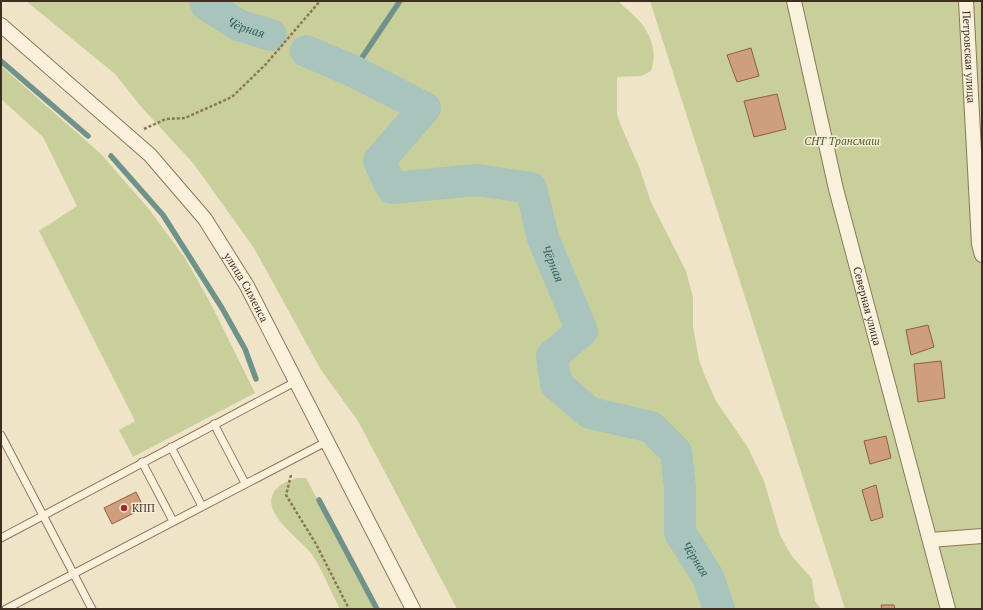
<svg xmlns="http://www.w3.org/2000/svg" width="983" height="610" font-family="'PT Serif',serif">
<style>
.green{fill:#c9cf9b}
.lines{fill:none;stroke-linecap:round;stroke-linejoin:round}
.stream{stroke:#6f938a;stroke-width:5.5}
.river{stroke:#a9c4bc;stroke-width:32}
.building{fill:#cf9f7d;stroke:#8d5f41}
.service-casing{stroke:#8d765c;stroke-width:9}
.minor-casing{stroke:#8d765c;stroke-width:16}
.path{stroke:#8d765c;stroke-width:2.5;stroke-dasharray:3 2;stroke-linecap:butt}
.service{stroke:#faf1dc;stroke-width:7}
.minor{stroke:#faf1dc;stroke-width:14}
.poi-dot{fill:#9e2a2b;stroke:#f7eed8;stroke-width:1.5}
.labels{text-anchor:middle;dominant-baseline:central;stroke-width:3;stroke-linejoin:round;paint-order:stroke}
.street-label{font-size:11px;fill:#3d2e20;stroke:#f7eed8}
.park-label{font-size:11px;font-style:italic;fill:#4d5a26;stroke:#f7eed8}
.poi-label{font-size:11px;fill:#3d2e20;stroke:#f7eed8;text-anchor:start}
.water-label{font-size:12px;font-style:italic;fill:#2f5d5a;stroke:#f7eed8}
</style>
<rect width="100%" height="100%" fill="#f0e4c8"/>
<path class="green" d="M26,1H619C622,6 626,8 630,12C648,27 659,48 651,71L641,76L617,77V114L621,126L640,169L651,202L686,271L693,297V326L699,360L704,374L716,401L747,446L764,481L780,535L791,555L812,579L815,601L821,609H457L358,421L321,370L254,248L193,163L143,109L115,74Z
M650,1H982V609H845Z
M1,66L101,154L148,208L185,258L212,306L255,393L133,457L119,430L135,421L39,231L77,206L43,137L1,99Z
M296,478H306L375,609H340C331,593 321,566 310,552C298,537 256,510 277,488C281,483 290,481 296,478Z"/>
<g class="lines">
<path class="stream" d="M1,61L88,136
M353,71L400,1
M111,156L163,215L222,308L245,349L256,379
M319,500L377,609"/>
<g class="river">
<path id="s1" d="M205,1L207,5L238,25L271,35"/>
<path id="s2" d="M306,51L353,71L425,108L379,161L392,188L477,180L531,188L543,238L582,331L552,356L556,384L590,413L651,427L676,452L680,487V533L708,577L719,609"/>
</g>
</g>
<path class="building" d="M751,48L759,76L737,82L727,55Z
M777,94L786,129L754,137L744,101Z
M928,325L934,347L911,355L906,330Z
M941,361L945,398L918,402L914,364Z
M886,436L891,458L870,464L864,441Z
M876,485L883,517L871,521L862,490Z
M136,492L144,508L112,524L104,508Z
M881,605H894L895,609H882Z"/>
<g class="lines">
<defs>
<path id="service" d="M214,424L245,483
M1,435L92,609
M171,447L202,506
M142,462L173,521
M1,538L295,382
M6,609L326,442"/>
<g id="minor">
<path id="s3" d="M794,1L836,189L948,609"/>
<path id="s4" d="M966,1L979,244L982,255"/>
<path id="s5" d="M1,25L150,155L205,219L247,286L413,609"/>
<path d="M930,540L982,536"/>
</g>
</defs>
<use href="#service" class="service-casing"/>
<use href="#minor" class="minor-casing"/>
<path class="path" d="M144,129L166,119L185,118L232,97L266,64L320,1
M291,475L286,495L316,544L349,609"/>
<use href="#service" class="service"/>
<use href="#minor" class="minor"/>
</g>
<circle class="poi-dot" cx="124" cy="508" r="4"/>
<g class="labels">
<g class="street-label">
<text stroke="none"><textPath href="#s4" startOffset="56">Петровская улица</textPath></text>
<text stroke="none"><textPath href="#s5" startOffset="362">улица Сименса</textPath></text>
<text stroke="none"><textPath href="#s3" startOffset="314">Северная улица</textPath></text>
</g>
<g class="park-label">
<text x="842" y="141">СНТ Трансмаш</text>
</g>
<g class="poi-label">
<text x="132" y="508">КПП</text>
</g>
<g class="water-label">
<text stroke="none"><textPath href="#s1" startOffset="50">Чёрная</textPath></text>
<text stroke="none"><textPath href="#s2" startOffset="451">Чёрная</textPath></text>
<text stroke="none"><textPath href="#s2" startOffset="846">Чёрная</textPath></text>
</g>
</g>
<rect width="983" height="610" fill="none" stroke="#3d2e20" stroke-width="4"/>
</svg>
